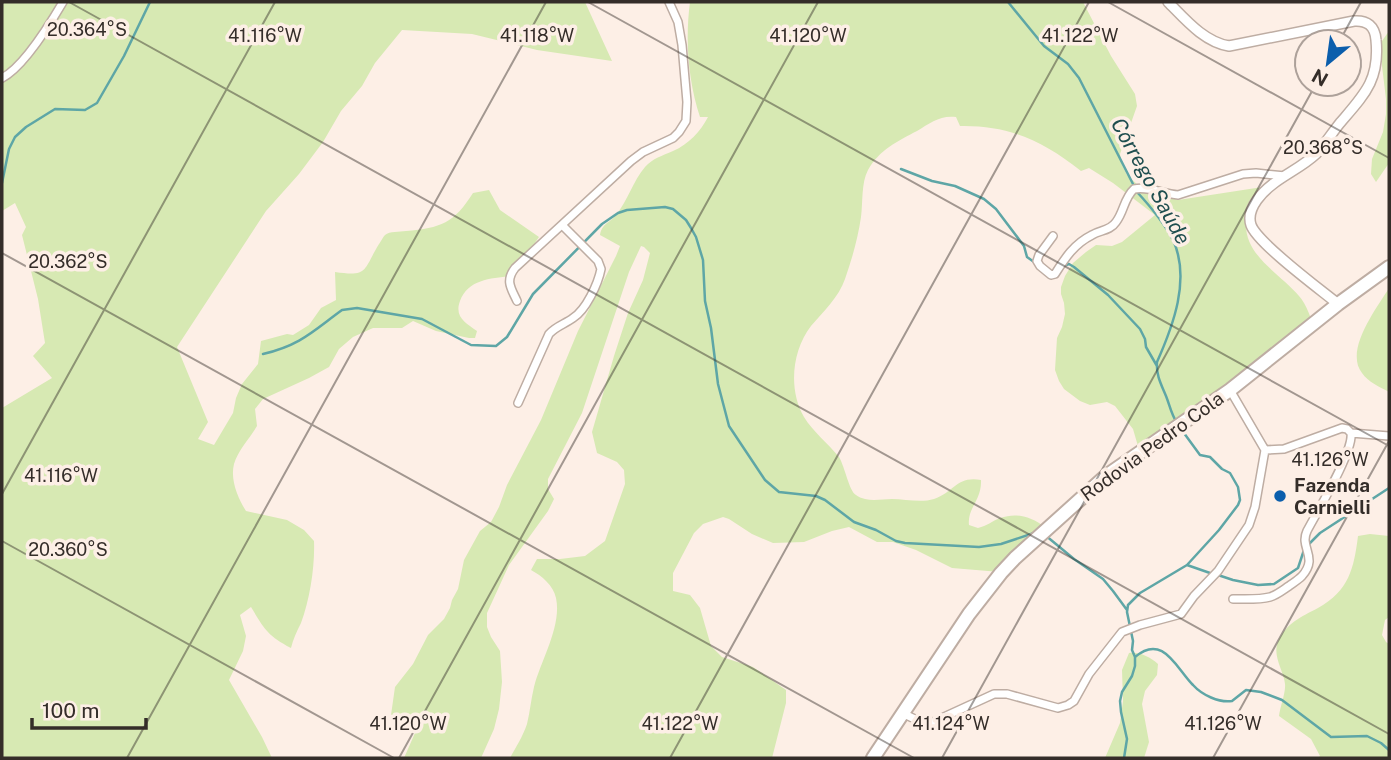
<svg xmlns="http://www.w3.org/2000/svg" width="1391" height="760" font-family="'Public Sans',sans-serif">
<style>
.green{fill:#d7e9b3}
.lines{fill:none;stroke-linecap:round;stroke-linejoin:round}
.stream{stroke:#5ea6a6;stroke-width:2.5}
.minor-casing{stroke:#beada3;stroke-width:10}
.tertiary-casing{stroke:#beada3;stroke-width:12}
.primary-casing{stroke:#beada3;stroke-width:16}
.minor{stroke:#fff;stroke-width:7}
.tertiary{stroke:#fff;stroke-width:9}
.primary{stroke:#fff;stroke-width:12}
.ticks{fill:none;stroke:#342d29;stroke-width:2;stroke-opacity:0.45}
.poi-dot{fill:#0b5eac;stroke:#fdefe6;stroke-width:2.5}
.labels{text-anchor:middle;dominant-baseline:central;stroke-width:7;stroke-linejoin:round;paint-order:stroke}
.street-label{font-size:19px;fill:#342d29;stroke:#fdefe6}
.poi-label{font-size:19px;font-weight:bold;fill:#342d29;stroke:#fdefe6;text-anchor:start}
.water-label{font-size:21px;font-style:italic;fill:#1f4e4f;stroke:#fdefe6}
.ticks-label{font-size:18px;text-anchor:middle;fill:#342d29;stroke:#fdefe6;stroke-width:7;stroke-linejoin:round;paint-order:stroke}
</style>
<rect width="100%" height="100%" fill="#fdefe6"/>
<path class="green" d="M2,2H585L612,61L537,50L472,34L402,30L375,63L362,86L341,111L323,142L299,174L266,211L177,347L208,422L198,439L214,445L233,413L236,398L242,384L258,364L261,341L287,334L293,335L309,325L321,308L336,300L335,272C369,277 363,270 379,244C380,243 383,237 385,235C390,231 399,232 406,231C441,228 454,223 473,193L489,190L500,210L539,237L512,276C492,278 468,279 460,301C454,317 466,323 477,331L475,338H469L436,331L413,321L402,328H373L353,337L339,349L329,367L309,378L263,399L255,409L257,426C250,438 238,450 234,464C230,480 238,498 246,511L287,520L304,530L314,541C315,566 310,599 301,623C297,631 293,639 291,648C267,635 265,630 251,607L240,615L246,636L243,651L229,680L262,737L272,758H2V408L52,378L33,356L45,343L38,299L22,235L26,227L15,203L2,211Z
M690,2H1083L1111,56L1135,94L1137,106L1120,154L1122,165L1127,175L1139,186L1178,200L1269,186C1261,196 1246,210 1246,222C1244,256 1281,274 1299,296C1307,305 1311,319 1315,330L1140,453L1133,429L1115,406L1107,402L1090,405L1080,401L1064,389L1059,381L1055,370L1057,338L1062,327L1065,314L1064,303L1061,294V287L1065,276L1073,263L1086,252L1096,245L1112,246L1122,242L1155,215L1113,183L1089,168L1081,171C1043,141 1009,125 960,126L956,117C940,115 930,123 917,131C898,141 879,150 868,170C861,183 863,203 861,217C858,238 852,259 845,279C839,297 823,312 811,326C792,351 788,389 804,417C813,432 828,443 839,457C845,467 849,491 856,495C858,497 862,498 865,499C874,501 883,499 892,499C905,499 921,503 934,499C955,492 956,476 981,480C982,500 967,508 969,525L978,528C987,526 992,521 1000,518C1017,512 1032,517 1045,527L1000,572L952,568L916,550L893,542H877L849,527L832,531L804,542L773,543L752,534L729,519L723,517L703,524L694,533L673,573V591L690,595L700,608L711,646L722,657L753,667L786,690V703L772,758H510C516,747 523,736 527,724C530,712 531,699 534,687C541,660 562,626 556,598C553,585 542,576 531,570L537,559H560L585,556L605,541L625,484L624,470L617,462L597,453L592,432L614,356L628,313L643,280L650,253L644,247L641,246L629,272L582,413L548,479V489L554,499L548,511L509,565L487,613V627L491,637L500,651L502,682L499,709L494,729L481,758H404L415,733L399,718L391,715L395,687L413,664L428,635L444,619L450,608L452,600L458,589L464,560L480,531L491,522L499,507L507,485L541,420L578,331L616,256L620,246L600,235C602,223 610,223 616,215C628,200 633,181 645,167C653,158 662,156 673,151C689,144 700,132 708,117H700C688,80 685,40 690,2Z
M1389,31V163L1376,182L1371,174L1372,159L1383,132L1386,114V99L1382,66V41Z
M1389,288V392C1380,387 1368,382 1362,373C1344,350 1377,308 1389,288Z
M1370,534L1389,536V617L1385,620L1382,635L1386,642L1389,644V758H1318L1320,756L1311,739L1279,716C1280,707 1286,692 1285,684C1284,671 1272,656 1278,642C1286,623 1301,617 1318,608C1349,591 1354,568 1358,536Z
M1129,653C1140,652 1150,657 1158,664L1157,675L1145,691L1142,704L1149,742L1144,758H1105L1120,723L1123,701L1122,670Z"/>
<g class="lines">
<path class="stream" d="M1008,2L1044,46L1068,64L1079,78L1134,186
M901,169L932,181L955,186L984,199L996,209L1024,246L1027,257L1034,262
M2,183L9,149L15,137L26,127L55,109L85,110L97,103L124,56L150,2
M1137,192C1150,206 1164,223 1173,240C1191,279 1173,326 1157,362C1156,375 1161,384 1166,396C1170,406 1171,414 1177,423
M1063,266L1069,264L1074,267L1108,295L1140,329L1145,339L1146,347L1157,366
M263,354C301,345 313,331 342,310L357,308L422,319L471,345L496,346L507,337L533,294L602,224L618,213L627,210L665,207L673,209L686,220L691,228L696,237L703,260L705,301L711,328L718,384L729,426L765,480L779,492L816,496L825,500L854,522L876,530L896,541L905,543L979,547L1001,544L1037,532
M1045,535L1074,559L1103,579L1113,591L1127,610
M1309,544L1320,533L1389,488
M1187,565L1210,573
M1218,575L1233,580L1258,585L1274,584L1298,568L1304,550
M1135,657C1163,633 1176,668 1193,685C1202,695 1219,703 1232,701L1246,690L1261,692L1282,700L1331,737L1367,736L1381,743L1389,750
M1124,758L1127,739L1121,712L1120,701L1122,692L1132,676L1135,666V657L1132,650L1133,641L1127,612L1128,605L1140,593L1187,565L1219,530L1238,505L1240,500L1238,487L1230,473L1222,469L1210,457L1200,455L1181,429"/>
<defs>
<path id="minor" d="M2,78C24,67 50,24 63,2
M1053,236L1039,255L1037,261L1040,266L1051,275L1055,274C1065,258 1074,244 1092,235C1100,230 1110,231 1116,222C1124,212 1124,198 1134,189C1149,186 1163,194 1178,195L1243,174L1256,173L1285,176
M517,301C511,288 505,281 515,268L631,161L643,152L673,138L679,132L686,121L687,102L682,45L678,22L669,2
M518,403L549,334C556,326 565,324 573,318C586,310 598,284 601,269L598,261L562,225
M1265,450L1284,449L1342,428L1347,429L1351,433L1389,436
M1233,599C1244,599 1259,600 1270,597C1277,595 1283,590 1289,586C1293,583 1298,580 1302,576C1319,557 1299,548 1307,531C1317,512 1354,451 1351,433
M902,713L921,722H933L994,694H1007L1058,708L1068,705L1074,701L1089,674L1122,632L1140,625L1181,614L1194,596L1218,571L1249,525L1255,507L1265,450L1230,390"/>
<path id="tertiary" d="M1168,2C1185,19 1204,42 1229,46L1354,21C1367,20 1375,26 1376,40C1380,80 1364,95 1340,123C1332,133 1325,144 1316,154C1298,171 1272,179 1257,200C1252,207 1248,216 1251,225C1257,243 1321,290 1338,304"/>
<path id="primary" d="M873,758L969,614L1001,573L1015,558L1106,476L1230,390L1338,304L1389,267"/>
</defs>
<use href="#minor" class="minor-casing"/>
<use href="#tertiary" class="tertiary-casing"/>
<use href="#primary" class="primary-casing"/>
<use href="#minor" class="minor"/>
<use href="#tertiary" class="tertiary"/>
<use href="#primary" class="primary"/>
</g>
<path class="ticks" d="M69,2L1389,734M588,2L1389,446M1108,2L1389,158M2,4L3,2M1339,42L1361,2M2,253L914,758M2,494L275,2M2,541L394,758M127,758L546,2M399,758L818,2M670,758L1089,2M942,758L1316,84M1213,758L1389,441"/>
<circle class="poi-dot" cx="1280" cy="496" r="7"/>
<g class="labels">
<g class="street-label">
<text transform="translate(1152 446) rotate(-36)">Rodovia Pedro Cola</text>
</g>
<g class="poi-label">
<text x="1294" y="485">Fazenda<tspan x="1294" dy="22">Carnielli</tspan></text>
</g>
<g class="water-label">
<text transform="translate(1151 181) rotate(61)">Córrego Saúde</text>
</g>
</g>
<g class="ticks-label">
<text x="87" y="36">20.364°S</text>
<text x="265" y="42">41.116°W</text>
<text x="537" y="42">41.118°W</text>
<text x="808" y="42">41.120°W</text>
<text x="1080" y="42">41.122°W</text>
<text x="1323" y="154">20.368°S</text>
<text x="68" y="268">20.362°S</text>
<text x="1330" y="466">41.126°W</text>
<text x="61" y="482">41.116°W</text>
<text x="68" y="556">20.360°S</text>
<text x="408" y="730">41.120°W</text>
<text x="680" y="730">41.122°W</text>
<text x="951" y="730">41.124°W</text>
<text x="1223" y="730">41.126°W</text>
</g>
<rect width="1391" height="760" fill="none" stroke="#342d29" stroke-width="7"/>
<g transform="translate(1328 63) rotate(209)"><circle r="33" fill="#fdefe6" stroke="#ada19a" stroke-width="2"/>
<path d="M0-5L12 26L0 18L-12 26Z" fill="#0b5eac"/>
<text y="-10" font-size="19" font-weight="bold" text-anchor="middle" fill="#342d29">N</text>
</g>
<path d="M32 718v10h114v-10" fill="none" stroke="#342d29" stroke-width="3.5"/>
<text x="42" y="718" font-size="21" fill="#342d29" stroke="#fdefe6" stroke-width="5" paint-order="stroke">100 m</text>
</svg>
